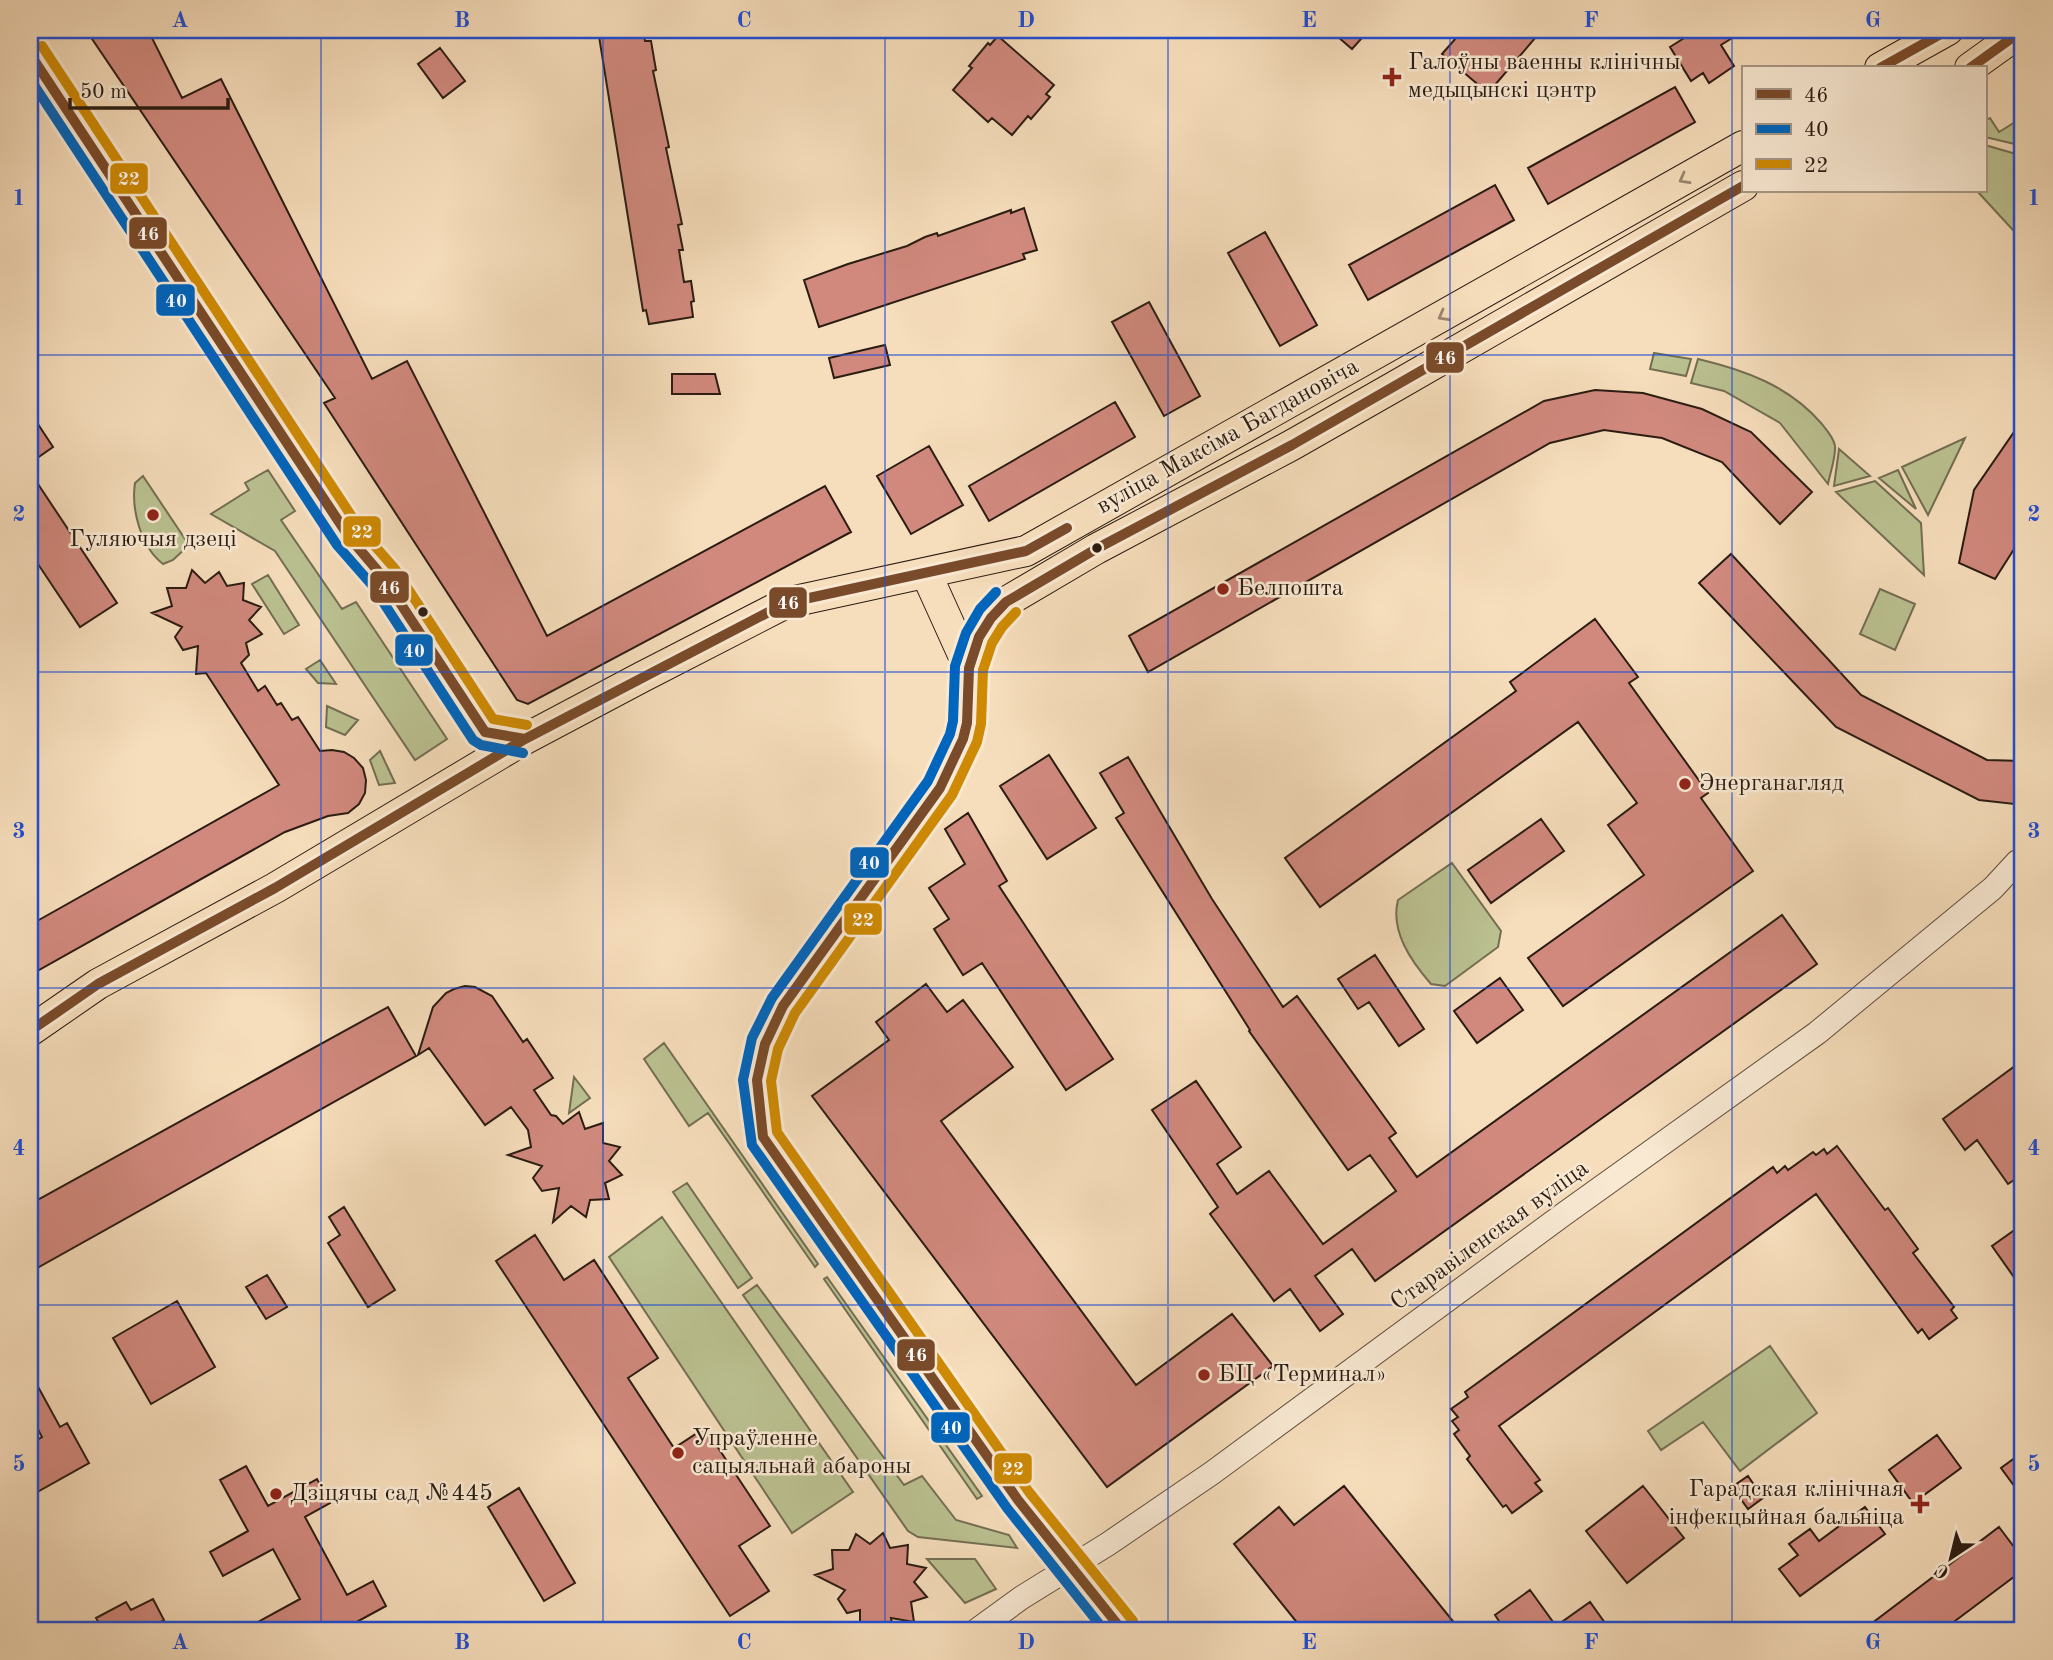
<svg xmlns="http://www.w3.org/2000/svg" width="2053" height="1660" font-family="'Old Standard TT',serif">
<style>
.green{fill:#bbc191;stroke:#736e52;stroke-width:2}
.building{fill:#d1897e;stroke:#2b1c12;stroke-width:2}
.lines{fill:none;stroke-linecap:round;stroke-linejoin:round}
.minor-casing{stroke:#5e4c3c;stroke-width:25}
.major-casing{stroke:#2b1c12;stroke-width:32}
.minor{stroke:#f9e9d3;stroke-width:23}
.major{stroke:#f6ddbb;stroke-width:30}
.bus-1-casing{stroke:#f9e9d3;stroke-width:16}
.bus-2-casing{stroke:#f9e9d3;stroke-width:16}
.bus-3-casing{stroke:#f9e9d3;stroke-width:16}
.bus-1{stroke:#7a4b2a;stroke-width:10}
.bus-2{stroke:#0065bd;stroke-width:10}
.bus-3{stroke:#ce8a04;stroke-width:10}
.oneway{stroke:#9b866f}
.grid{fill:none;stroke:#1d4ed8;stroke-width:2;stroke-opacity:0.55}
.poi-dot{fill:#8f2418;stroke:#f9e9d3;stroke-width:2.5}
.bus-dot{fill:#2b1c12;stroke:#f9e9d3;stroke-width:2.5}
.labels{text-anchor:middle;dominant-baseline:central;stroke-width:5;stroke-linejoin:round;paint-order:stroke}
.poi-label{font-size:24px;fill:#2b1c12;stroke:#f9e9d3;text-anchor:start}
.street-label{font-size:24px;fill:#2b1c12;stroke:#f9e9d3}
.line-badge{stroke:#f9e9d3;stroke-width:2.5}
.badge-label{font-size:19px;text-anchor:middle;font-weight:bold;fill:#fff}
.neatline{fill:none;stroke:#1d4ed8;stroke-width:2.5}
.grid-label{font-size:23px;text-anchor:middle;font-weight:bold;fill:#1d4ed8}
</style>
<rect width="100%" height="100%" fill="#f6ddbb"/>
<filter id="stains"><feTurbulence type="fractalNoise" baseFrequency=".00286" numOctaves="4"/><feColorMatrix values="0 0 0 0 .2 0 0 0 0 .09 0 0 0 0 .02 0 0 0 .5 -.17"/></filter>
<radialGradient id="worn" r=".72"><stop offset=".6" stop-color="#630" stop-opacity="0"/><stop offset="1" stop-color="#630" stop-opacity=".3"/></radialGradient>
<path class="green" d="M1990,118L1999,132L2020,119L2023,123V146L1985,137V121Z
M1985,145L2023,156V241L1977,191H1985Z
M1654,353L1691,359L1686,376L1650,369Z
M1698,359C1745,370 1789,386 1821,423C1826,429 1834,438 1835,446C1836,457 1830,473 1828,484L1780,423L1724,391L1691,383Z
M1965,438L1928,515L1902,467Z
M1839,449L1870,476L1834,486Z
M268,470L295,511L281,520L342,609L356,602L447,739L415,760L275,551L211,514L249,490L245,483Z
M1898,470L1916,509L1879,478Z
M143,476L189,545L173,560L163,564C141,547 131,510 135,483Z
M1875,481L1921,523L1924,575L1836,492Z
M268,575L299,625L284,634L252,584Z
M1880,589L1915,604L1895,650L1860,634Z
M320,660L336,684L318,683L306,669Z
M327,706L358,720L345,735L326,727Z
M380,751L395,783L379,785L370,760Z
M1452,863L1501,931L1498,947L1445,986L1431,984C1411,961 1390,931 1398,900Z
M664,1043L818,1264L815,1267L708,1113L689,1126L644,1059Z
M574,1077L590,1098L569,1113Z
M687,1183L752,1278L738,1288L673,1192Z
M662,1217L853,1492L792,1533L609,1257Z
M827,1277L982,1496L977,1499L824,1279Z
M757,1285L904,1485L922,1476L956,1520L1009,1535L1017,1548L918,1537L908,1531L743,1295Z
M1770,1346L1817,1413L1740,1471L1703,1422L1661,1450L1648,1431Z
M927,1559H975L996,1589L965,1603Z"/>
<path class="building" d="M86,30H148L182,98L221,79L372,379L407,361L547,636L825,486L851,532L528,704L517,700L324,403L335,398Z
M598,30H643L645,41H651L656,70L653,71L669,147L666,148L682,224L678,225L683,250H679L684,282L691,281L694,301L691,302L693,317L649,324L646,310L643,311Z
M1330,30H1369L1352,49Z
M1463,30H1542L1488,93L1442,54Z
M1697,30H1745L1721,45L1734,66L1709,83L1703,73L1691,81L1670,47Z
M998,36L1054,85L1046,94L1050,97L1031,119L1028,116L1012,135L992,118L988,122L953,90L972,68L969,66L988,43L990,45Z
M440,48L465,81L443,98L418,64Z
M1675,87L1695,122L1548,204L1528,168Z
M1495,185L1514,220L1368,300L1349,265Z
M1024,208L1037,250L1023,254L1025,259L819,327L804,280L848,264L907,246L925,237L937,233L938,236L1011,210V213Z
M1265,232L1317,325L1280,346L1228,253Z
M1149,302L1200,396L1164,416L1112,322Z
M885,345L890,365L834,378L829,358Z
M672,374H715L720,394H672Z
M1595,390L1643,393L1702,409L1751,432L1812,492L1780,524L1722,462L1662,438L1604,430L1550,443L1148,672L1129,636L1544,401Z
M1115,402L1135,437L989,521L969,486Z
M30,412L53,447L30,463Z
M2023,419V535L1995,579L1959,563L1974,490Z
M929,446L963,505L911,534L877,476Z
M30,472L117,603L80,627L30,552Z
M1731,554L1861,695L1987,760L2023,761V805L1979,800L1836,727L1699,583Z
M192,570L205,583L219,572L227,586L244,583L243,600L261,607L249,620L262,634L246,643L249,655L241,663L258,691L265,686L277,705L281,703L292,720L298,717L320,751L332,750L344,752L354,758L363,768L366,780L365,793L359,804L348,813L328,816L285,832L30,975V925L279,785L206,673L196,674L198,646L183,650L175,637L182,627L152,613L172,606L167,588H186Z
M1595,619L1638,677L1629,683L1708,793L1701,798L1753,871L1563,1006L1528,958L1644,875L1608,825L1637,803L1578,722L1320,907L1285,858L1516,691L1510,682Z
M1049,755L1096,828L1047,859L1000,786Z
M1128,757L1212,899L1283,1007L1297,996L1396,1133L1389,1138L1417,1177L1782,915L1817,964L1375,1281L1352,1249L1315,1276L1343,1314L1320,1331L1290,1289L1274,1301L1210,1214L1218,1207L1152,1110L1196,1081L1241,1147L1217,1164L1237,1194L1269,1171L1323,1244L1396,1191L1370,1155L1348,1170L1249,1031L1250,1030L1116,818L1124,813L1100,773Z
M968,813L1007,881L999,886L1113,1059L1066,1090L982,963L963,975L934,929L949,919L929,888L965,864L945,829Z
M1541,819L1564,851L1491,903L1468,870Z
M1375,955L1424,1029L1399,1046L1369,1002L1358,1009L1338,979Z
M1500,978L1523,1010L1477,1043L1454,1011Z
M926,984L947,1012L963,1000L1013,1067L941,1121L1136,1385L1232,1314L1273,1366L1107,1487L812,1096L889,1040L876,1022Z
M465,986L475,987L492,996L523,1042L527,1039L553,1078L534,1090L551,1115L556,1116L563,1124L579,1112L585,1129L603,1123V1143L620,1147L609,1161L622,1175L605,1183L609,1199L590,1200L586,1217L571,1206L553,1222L559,1188L542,1191L533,1178L542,1166L508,1155L531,1147L528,1130L511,1107L485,1125L429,1048L418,1055L433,1007L446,993L454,989Z
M388,1007L416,1056L30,1272V1204Z
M2023,1060V1174L2008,1184L1977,1140L1965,1150L1943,1119Z
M1837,1146L1885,1210L1888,1208L1918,1249L1913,1253L1954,1307L1951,1310L1957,1318L1929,1339L1922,1329L1918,1333L1816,1194L1499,1426L1540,1480L1535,1483L1542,1491L1512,1513L1506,1505L1503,1507L1467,1459L1470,1456L1454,1434L1459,1430L1452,1421L1458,1417L1451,1409L1468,1397L1465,1392L1773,1167L1777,1173L1785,1166L1788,1170L1813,1152L1816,1155L1824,1149L1827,1154Z
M344,1207L395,1290L368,1307L328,1243L340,1235L329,1217Z
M2023,1224V1290L1992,1246Z
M535,1235L564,1280L594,1260L658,1358L628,1378L674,1448L705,1428L770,1526L739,1546L769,1591L730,1616L496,1261Z
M267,1275L287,1307L266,1319L246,1287Z
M177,1301L215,1367L151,1404L113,1338Z
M30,1372L60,1427L67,1423L89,1463L30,1496V1444L42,1437L30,1414Z
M1937,1435L1961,1468L1913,1503L1889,1470Z
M2023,1452V1498L2001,1468Z
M246,1466L268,1506L317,1479L330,1503L305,1517L347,1595L373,1581L386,1606L342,1630H243L300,1599L273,1549L223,1576L210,1552L248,1531L220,1480Z
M1748,1476L1763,1498L1748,1509L1732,1487Z
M1344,1486L1460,1630H1303L1234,1544L1279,1507L1294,1525Z
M1643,1486L1684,1538L1627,1583L1586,1531Z
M519,1488L575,1583L544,1601L488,1507Z
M1865,1507L1885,1534L1800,1596L1779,1569L1798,1555L1789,1544L1810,1529L1819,1541Z
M1999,1527L2023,1559V1570L1943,1630H1863Z
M883,1533L890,1548L908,1545L907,1564L926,1568L914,1582L927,1597L911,1602L914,1622L891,1618L893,1630H860V1610L847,1613L838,1599L845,1590L815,1575L833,1569L832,1550H849L856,1534L870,1544Z
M1530,1590L1556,1626L1590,1602L1610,1630H1505L1495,1615Z
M153,1599L164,1620L157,1624L160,1630H103L96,1618L126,1602L131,1610Z"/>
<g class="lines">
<defs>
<path id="minor" d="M977,1630L1021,1598L1108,1544L1212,1473L1564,1214L1817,1033L1993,888L2017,862"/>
<path id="major" d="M30,54L349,537L383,577L485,732L525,739
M1880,68L1948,30
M1970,68L2023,30
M926,573L969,668
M30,1031L98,984L275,888L525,739L642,677L786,603L1026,551L1743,146
M1122,1630L1018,1500L763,1137L757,1080L765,1044L783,1006L940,788L963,739L967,723L969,668L979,637L991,618L1006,602L1096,549L1292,445L1392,388L1743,186"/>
</defs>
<use href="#minor" class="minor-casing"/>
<use href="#major" class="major-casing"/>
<use href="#minor" class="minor"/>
<use href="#major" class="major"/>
<defs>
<path id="bus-1" d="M30,54L349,537L383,577L485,732L525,739
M1880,68L1948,30
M1970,68L2023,30
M30,1031L98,984L275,888L525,739L786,603L1026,551L1067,528
M1122,1630L1018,1500L763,1137L757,1080L765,1044L783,1006L940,788L963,739L967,723L969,668L979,637L991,618L1006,602L1096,549L1292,445L1743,186"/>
<path id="bus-2" d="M30,79L337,545L372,585L473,740L481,745L523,753
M996,592L980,609L966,633L955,666L953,721L950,734L928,781L772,998L752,1038L743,1080L752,1145L1007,1508L1104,1630"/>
<path id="bus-3" d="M42,46L360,529L395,569L493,719L527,725
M1016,612L1002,627L992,643L983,670L981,724L977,742L952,795L795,1013L778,1049L771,1081L777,1132L1029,1492L1133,1621"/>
</defs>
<use href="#bus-1" class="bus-1-casing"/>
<use href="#bus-2" class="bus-2-casing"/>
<use href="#bus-3" class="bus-3-casing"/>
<use href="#bus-1" class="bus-1"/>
<use href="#bus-2" class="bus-2"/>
<use href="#bus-3" class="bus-3"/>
</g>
<defs><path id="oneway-chevron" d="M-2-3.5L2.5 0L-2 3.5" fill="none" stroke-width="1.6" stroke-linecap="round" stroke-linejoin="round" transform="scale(1.75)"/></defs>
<g class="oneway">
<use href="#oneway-chevron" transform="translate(1684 179) rotate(151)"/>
<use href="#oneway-chevron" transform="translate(1443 316) rotate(151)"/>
</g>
<path class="grid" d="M321,30V1630M603,30V1630M885,30V1630M1168,30V1630M1450,30V1630M1732,30V1630M30,355H2023M30,672H2023M30,988H2023M30,1305H2023"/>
<g class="poi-dot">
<path d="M1388.5 66.5h7v7h7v7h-7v7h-7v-7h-7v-7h7z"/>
<circle cx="153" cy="515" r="7"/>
<circle cx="1223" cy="589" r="7"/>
<circle cx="1685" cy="784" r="7"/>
<circle cx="1204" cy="1375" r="7"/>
<circle cx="678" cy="1453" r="7"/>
<circle cx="276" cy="1494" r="7"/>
<path d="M1916.5 1493.5h7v7h7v7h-7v7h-7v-7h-7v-7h7z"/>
</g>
<g class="bus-dot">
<circle cx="1097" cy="548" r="6"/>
<circle cx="423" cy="612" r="6"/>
</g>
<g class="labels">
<g class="poi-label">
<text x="1408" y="63">Галоўны ваенны клінічны<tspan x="1408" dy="28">медыцынскі цэнтр</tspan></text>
<text x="153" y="540" text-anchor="middle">Гуляючыя дзеці</text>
<text x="1237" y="589">Белпошта</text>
<text x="1699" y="784">Энерганагляд</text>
<text x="1218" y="1375">БЦ «Терминал»</text>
<text x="692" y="1439">Упраўленне<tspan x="692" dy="28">сацыяльнай абароны</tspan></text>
<text x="1904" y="1490" text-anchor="end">Гарадская клінічная<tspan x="1904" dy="28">інфекцыйная бальніца</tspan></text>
<text x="290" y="1494">Дзіцячы сад №445</text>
</g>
<g class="street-label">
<text transform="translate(1228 437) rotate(-29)">вуліца Максіма Багдановіча</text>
<text transform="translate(1490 1236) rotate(-36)">Старавіленская вуліца</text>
</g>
</g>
<g class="line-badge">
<rect x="109" y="162" width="40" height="33" rx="7" fill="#ce8a04"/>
<rect x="128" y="216" width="40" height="34" rx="7" fill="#7a4b2a"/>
<rect x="155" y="283" width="41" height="34" rx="7" fill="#0065bd"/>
<rect x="1425" y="341" width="40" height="33" rx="7" fill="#7a4b2a"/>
<rect x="342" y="515" width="40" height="33" rx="7" fill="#ce8a04"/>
<rect x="369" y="570" width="41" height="34" rx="7" fill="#7a4b2a"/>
<rect x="768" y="586" width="40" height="33" rx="7" fill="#7a4b2a"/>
<rect x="394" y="633" width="40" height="34" rx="7" fill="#0065bd"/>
<rect x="849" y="846" width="41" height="33" rx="7" fill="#0065bd"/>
<rect x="843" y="902" width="40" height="34" rx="7" fill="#ce8a04"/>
<rect x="896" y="1338" width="40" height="34" rx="7" fill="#7a4b2a"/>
<rect x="930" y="1411" width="41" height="33" rx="7" fill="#0065bd"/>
<rect x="993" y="1452" width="40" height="33" rx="7" fill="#ce8a04"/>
</g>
<g class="badge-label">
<text x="129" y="185">22</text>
<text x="148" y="240">46</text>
<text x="176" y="307">40</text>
<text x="1445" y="364">46</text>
<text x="362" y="538">22</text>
<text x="389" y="594">46</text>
<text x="788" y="609">46</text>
<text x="414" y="657">40</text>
<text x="869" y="869">40</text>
<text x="863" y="926">22</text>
<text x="916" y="1361">46</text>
<text x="951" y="1434">40</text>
<text x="1013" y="1475">22</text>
</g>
<rect width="2053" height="1660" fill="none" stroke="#f6ddbb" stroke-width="77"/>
<rect x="1742" y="66" width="245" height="126" fill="#f9e9d3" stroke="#a79786" stroke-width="2"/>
<rect x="1756" y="89" width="35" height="10" fill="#7a4b2a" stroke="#a79786" stroke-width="2"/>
<text x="1804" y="102" font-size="21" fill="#2b1c12">46</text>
<rect x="1756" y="124" width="35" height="10" fill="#0065bd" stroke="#a79786" stroke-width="2"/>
<text x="1804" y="136" font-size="21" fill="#2b1c12">40</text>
<rect x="1756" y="159" width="35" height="10" fill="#ce8a04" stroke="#a79786" stroke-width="2"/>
<text x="1804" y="172" font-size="21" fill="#2b1c12">22</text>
<g transform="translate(1951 1558) rotate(215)" stroke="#f9e9d3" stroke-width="5" paint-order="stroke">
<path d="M0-5L12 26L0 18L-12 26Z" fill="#2b1c12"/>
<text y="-10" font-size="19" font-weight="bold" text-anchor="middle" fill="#2b1c12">С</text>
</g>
<path d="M70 98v10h158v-10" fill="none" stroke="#2b1c12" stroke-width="3.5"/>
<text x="80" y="98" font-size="21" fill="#2b1c12" stroke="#f9e9d3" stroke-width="5" paint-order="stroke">50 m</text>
<rect x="38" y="38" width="1976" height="1584" class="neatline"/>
<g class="grid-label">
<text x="180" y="27">A</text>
<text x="462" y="27">B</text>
<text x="744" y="27">C</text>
<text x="1026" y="27">D</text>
<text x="1309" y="27">E</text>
<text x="1591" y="27">F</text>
<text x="1873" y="27">G</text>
<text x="19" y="205">1</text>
<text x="2034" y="205">1</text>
<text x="19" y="521">2</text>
<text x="2034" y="521">2</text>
<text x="19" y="838">3</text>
<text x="2034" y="838">3</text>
<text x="19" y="1155">4</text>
<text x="2034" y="1155">4</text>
<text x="19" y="1471">5</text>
<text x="2034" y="1471">5</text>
<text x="180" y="1649">A</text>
<text x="462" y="1649">B</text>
<text x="744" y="1649">C</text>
<text x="1026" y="1649">D</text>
<text x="1309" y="1649">E</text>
<text x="1591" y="1649">F</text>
<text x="1873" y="1649">G</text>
</g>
<rect width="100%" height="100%" filter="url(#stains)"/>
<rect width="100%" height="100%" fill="url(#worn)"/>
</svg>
